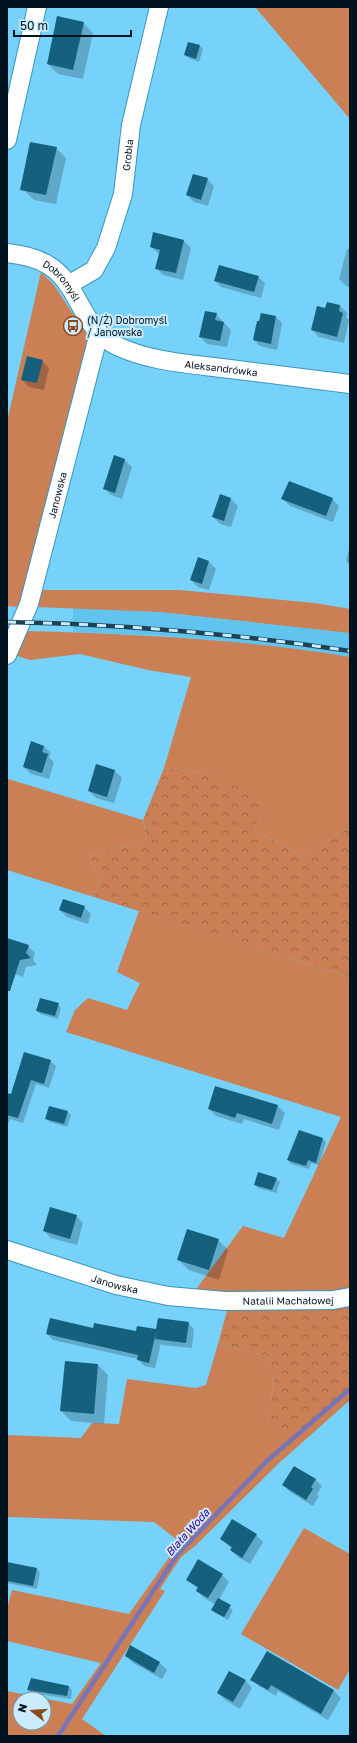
<svg xmlns="http://www.w3.org/2000/svg" width="357" height="1743" font-family="'Golos Text',sans-serif">
<style>
.built{fill:#61c4ef}
.grass{fill:#ca7f55;fill-rule:evenodd}
.forest{fill:url(#forest-crowns)}
.shadow{fill:#0003}
.lines{fill:none;stroke-linecap:round;stroke-linejoin:round}
.stream{stroke:#7875b7;stroke-width:4.5}
.building{fill:#14607d}
.street-casing{stroke:#3896bd;stroke-width:20}
.street{stroke:#fff;stroke-width:18}
.rail-casing{stroke:#1d4254;stroke-width:4.5}
.rail{stroke:#caebfc;stroke-width:3;stroke-dasharray:9;stroke-linecap:butt}
.labels{text-anchor:middle;dominant-baseline:central;stroke-width:4;stroke-linejoin:round;paint-order:stroke}
.street-label{font-size:10px;fill:#00131e;stroke:#caebfc}
.poi-label{font-size:10px;fill:#00131e;stroke:#caebfc;text-anchor:start}
.water-label{font-size:11px;font-style:italic;fill:#3b008c;stroke:#caebfc}
</style>
<defs>
<pattern id="forest-crowns" width="20" height="18" patternUnits="userSpaceOnUse"><rect width="20" height="18" fill="#ca7f55"/><path d="M2 6a3 3 0 1 1 6 0M12 15a3 3 0 1 1 6 0" fill="none" stroke="#a26746"/></pattern>
</defs>
<rect width="100%" height="100%" fill="#77d2fb"/>
<path class="built" d="M73,608L160,612L350,633V657L321,652L167,636L73,632Z"/>
<path class="grass" d="M255,7H350V119Z
M41,272L54,285L87,335V344L20,607L7,606V422Z
M41,590H179L315,603L350,609V633L160,612L36,607Z
M26,631C134,634 243,639 350,657V830L346,829L304,855L283,846L254,830L262,811L212,774L164,768L191,677L148,670L80,654L30,660L14,655Z
M8,779L143,820L147,841L89,855L100,880L94,897L7,870Z
M139,911L350,977V1293L194,1292L243,1226L284,1238L341,1117L66,1032L75,1010L88,998L127,1010L140,983L117,972Z
M218,1344L267,1356L274,1380L268,1420L303,1430L350,1389V1400L278,1464L194,1547L181,1557L160,1589L165,1591L82,1719L106,1736H7V1691L72,1704L101,1663L7,1641V1609L12,1590L129,1614L180,1542L154,1522L7,1517V1435L81,1438L92,1423L119,1424L127,1379L196,1388L206,1385ZM20,1699H44V1723H20Z
M304,1528L350,1554V1669L338,1690L241,1634Z"/>
<path class="forest" d="M164,768L212,774L259,798L262,811L254,830L283,846L304,855L346,829L350,830V977L94,897L100,880L89,855L147,841L143,820Z
M350,1303V1389L303,1430L273,1428L268,1420L274,1380L267,1356L218,1344L228,1307Z"/>
<path class="shadow" d="M83,23L93,33L83,79L58,74L48,64Z
M200,46L203,49L199,62L189,58L185,55Z
M56,148L66,158L56,204L34,200L24,190Z
M207,179L214,186L208,206L194,202L187,195Z
M154,233L184,241L191,248L183,280L163,275L156,268L159,254L151,247Z
M347,249H350V287L346,286L339,279Z
M258,277L265,283L261,298L221,287L215,281Z
M340,306L347,313L346,317L349,320L344,343L319,337L312,330L326,309Z
M216,314L231,330L227,347L207,344L200,337Z
M276,317L282,323L277,350L260,346L254,340Z
M42,361L49,368L44,390L29,387L22,380Z
M114,456L125,460L132,467L122,499L111,495L104,488Z
M231,499L238,506L231,527L220,524L213,517Z
M283,499H332L339,506L333,522L290,506Z
M349,549H350V565L346,561Z
M209,562L216,569L209,590L198,587L191,580Z
M44,746L51,753L49,757L54,762L49,779L31,774L24,767Z
M115,771L122,778L114,803L96,798L89,791Z
M84,907L91,914L88,924L67,917L60,910Z
M7,939L28,946L35,953L33,960L37,965L26,967L23,977L7,971Z
M58,1004L61,1008L58,1019L40,1014L37,1010Z
M50,1061L56,1066L49,1088L36,1084L23,1123L10,1119L9,1123L7,1122V1094L12,1096Z
M216,1087L278,1106L285,1113L279,1130L244,1119L242,1124L216,1116L209,1109Z
M50,1107L68,1112L71,1115L67,1127L50,1122L46,1119Z
M299,1131L323,1139L326,1142L319,1165L311,1163L309,1169L291,1164L288,1160Z
M276,1179L280,1182L276,1193L258,1188L255,1185Z
M76,1216L83,1223L77,1245L51,1238L44,1231Z
M218,1240L228,1250L219,1280L189,1270L178,1260Z
M188,1323L194,1329L192,1348L162,1345L161,1343L155,1368L144,1366L138,1359L53,1340L47,1334L94,1330L137,1332L157,1330Z
M98,1365L108,1375L104,1424L71,1421L61,1411Z
M315,1479L322,1486L317,1495L319,1496L313,1506L290,1492L283,1485Z
M256,1535L263,1542L250,1564L238,1557L231,1550L232,1549L221,1539Z
M7,1563L37,1569L40,1572L37,1589L7,1583Z
M222,1575L229,1582L219,1600L233,1610L228,1620L215,1613L212,1610L215,1604L204,1598L197,1591L198,1589L187,1580Z
M131,1647L160,1663L167,1670L162,1679L133,1663L126,1656Z
M267,1653L334,1691L341,1698L328,1720L278,1691L276,1696L259,1686L252,1679Z
M246,1681L252,1688L240,1709L225,1700L218,1693Z
M69,1687L72,1690L71,1699L32,1693L28,1690Z"/>
<g class="lines">
<path class="stream" d="M58,1736L177,1555L267,1461L350,1389"/>
</g>
<path class="building" d="M57,16L84,22L73,70L47,64Z
M188,42L200,45L196,59L184,55Z
M30,142L57,147L46,195L20,190Z
M193,174L208,178L201,200L186,195Z
M153,232L184,240L176,273L155,269L160,250L150,247Z
M219,265L259,276L254,292L214,281Z
M327,302L340,305L339,311L343,313L337,337L311,330L317,306L325,308Z
M205,311L217,313L215,320L224,322L220,341L199,337Z
M261,313L276,316L271,344L253,340L257,321H259Z
M27,356L43,360L37,383L21,380Z
M114,455L125,459L115,493L103,489Z
M289,481L333,498L326,516L281,499Z
M220,494L231,498L224,521L212,517Z
M198,557L209,561L202,584L190,580Z
M31,741L44,746L42,752L48,754L42,773L23,767Z
M96,764L115,770L107,797L88,791Z
M63,899L85,906L81,918L59,910Z
M7,938L29,945L26,953L31,958L20,960L10,991H7Z
M40,998L59,1003L55,1016L36,1011Z
M24,1052L51,1060L44,1084L31,1080L18,1118L7,1115V1093L11,1094Z
M215,1086L278,1105L272,1124L237,1113L235,1118L208,1109Z
M49,1106L68,1111L64,1124L45,1119Z
M299,1130L323,1138L316,1163L308,1160L306,1166L287,1160Z
M258,1172L277,1178L272,1190L254,1185Z
M50,1207L77,1215L70,1239L43,1231Z
M187,1229L219,1239L209,1270L177,1260Z
M50,1318L93,1328L94,1323L136,1331L137,1326L156,1329L158,1318L189,1322L186,1343L155,1339L156,1332L149,1363L137,1360L138,1355L46,1334Z
M65,1361L98,1364L94,1414L60,1411Z
M294,1466L316,1479L311,1487L313,1489L306,1500L282,1485Z
M232,1519L257,1534L242,1558L230,1550L232,1547L220,1539Z
M198,1559L223,1574L208,1598L196,1591L198,1587L186,1580Z
M7,1562L37,1568L33,1586L7,1581Z
M218,1598L231,1605L224,1617L211,1610Z
M130,1645L160,1662L154,1673L125,1656Z
M267,1651L334,1690L321,1714L271,1685L268,1690L250,1680Z
M229,1671L246,1680L233,1702L217,1693Z
M31,1678L69,1686L67,1696L27,1690Z"/>
<g class="lines">
<defs>
<g id="street">
<path d="M7,140L37,7"/>
<path id="s1" d="M7,253C21,255 35,257 48,265C79,283 81,328 115,345C149,362 192,364 230,369C270,374 310,379 350,384"/>
<path id="s2" d="M68,285L94,270L106,248L123,194L131,125L159,7"/>
<path id="s3" d="M7,655L29,604L99,333"/>
<path id="s4" d="M7,1250L116,1285L168,1296L225,1301L333,1300L350,1297"/>
</g>
</defs>
<use href="#street" class="street-casing"/>
<use href="#street" class="street"/>
<defs>
<path id="rail" d="M7,622C122,624 237,634 350,651"/>
</defs>
<use href="#rail" class="rail-casing"/>
<use href="#rail" class="rail"/>
</g>
<defs>
<symbol id="bus-ring" viewBox="-11 -11 22 22"><circle r="9.5" fill="#caebfc" stroke="#8d481d" stroke-width="1.5"/><path d="M-5-6H5V4H4V6H2V4H-2V6H-4V4H-5ZM-3.5-4V0h7V-4ZM-3.5 1.2v1.5H-2V1.2ZM2 1.2v1.5H3.5V1.2Z" fill="#8d481d"/></symbol>
</defs>
<g fill-rule="evenodd">
<use href="#bus-ring" x="62" y="315" width="22" height="22"/>
</g>
<g class="labels">
<g class="street-label">
<text stroke="none"><textPath href="#s2" startOffset="151">Grobla</textPath></text>
<text stroke="none"><textPath href="#s1" startOffset="64">Dobromyśl</textPath></text>
<text stroke="none"><textPath href="#s1" startOffset="258">Aleksandrówka</textPath></text>
<text stroke="none"><textPath href="#s3" startOffset="168">Janowska</textPath></text>
<text stroke="none"><textPath href="#s4" startOffset="113">Janowska</textPath></text>
<text stroke="none"><textPath href="#s4" startOffset="288">Natalii Machałowej</textPath></text>
</g>
<g class="poi-label">
<text x="87" y="320">(N/Ż) Dobromyśl<tspan x="87" dy="12">/ Janowska</tspan></text>
</g>
<g class="water-label">
<text transform="translate(187 1532) rotate(-48)">Biała Woda</text>
</g>
</g>
<rect width="357" height="1743" fill="none" stroke="#00131e" stroke-width="16"/>
<g transform="translate(32 1711) rotate(287)"><circle r="19" fill="#caebfc" stroke="#7995a3"/>
<path d="M0-3L7 15L0 10L-7 15Z" fill="#8d481d"/>
<text y="-6" font-size="11" font-weight="bold" text-anchor="middle" fill="#00131e">N</text>
</g>
<path d="M14 30v6h117v-6" fill="none" stroke="#00131e" stroke-width="2"/>
<text x="20" y="30" font-size="12" fill="#00131e" stroke="#caebfc" stroke-width="3" paint-order="stroke">50 m</text>
</svg>
